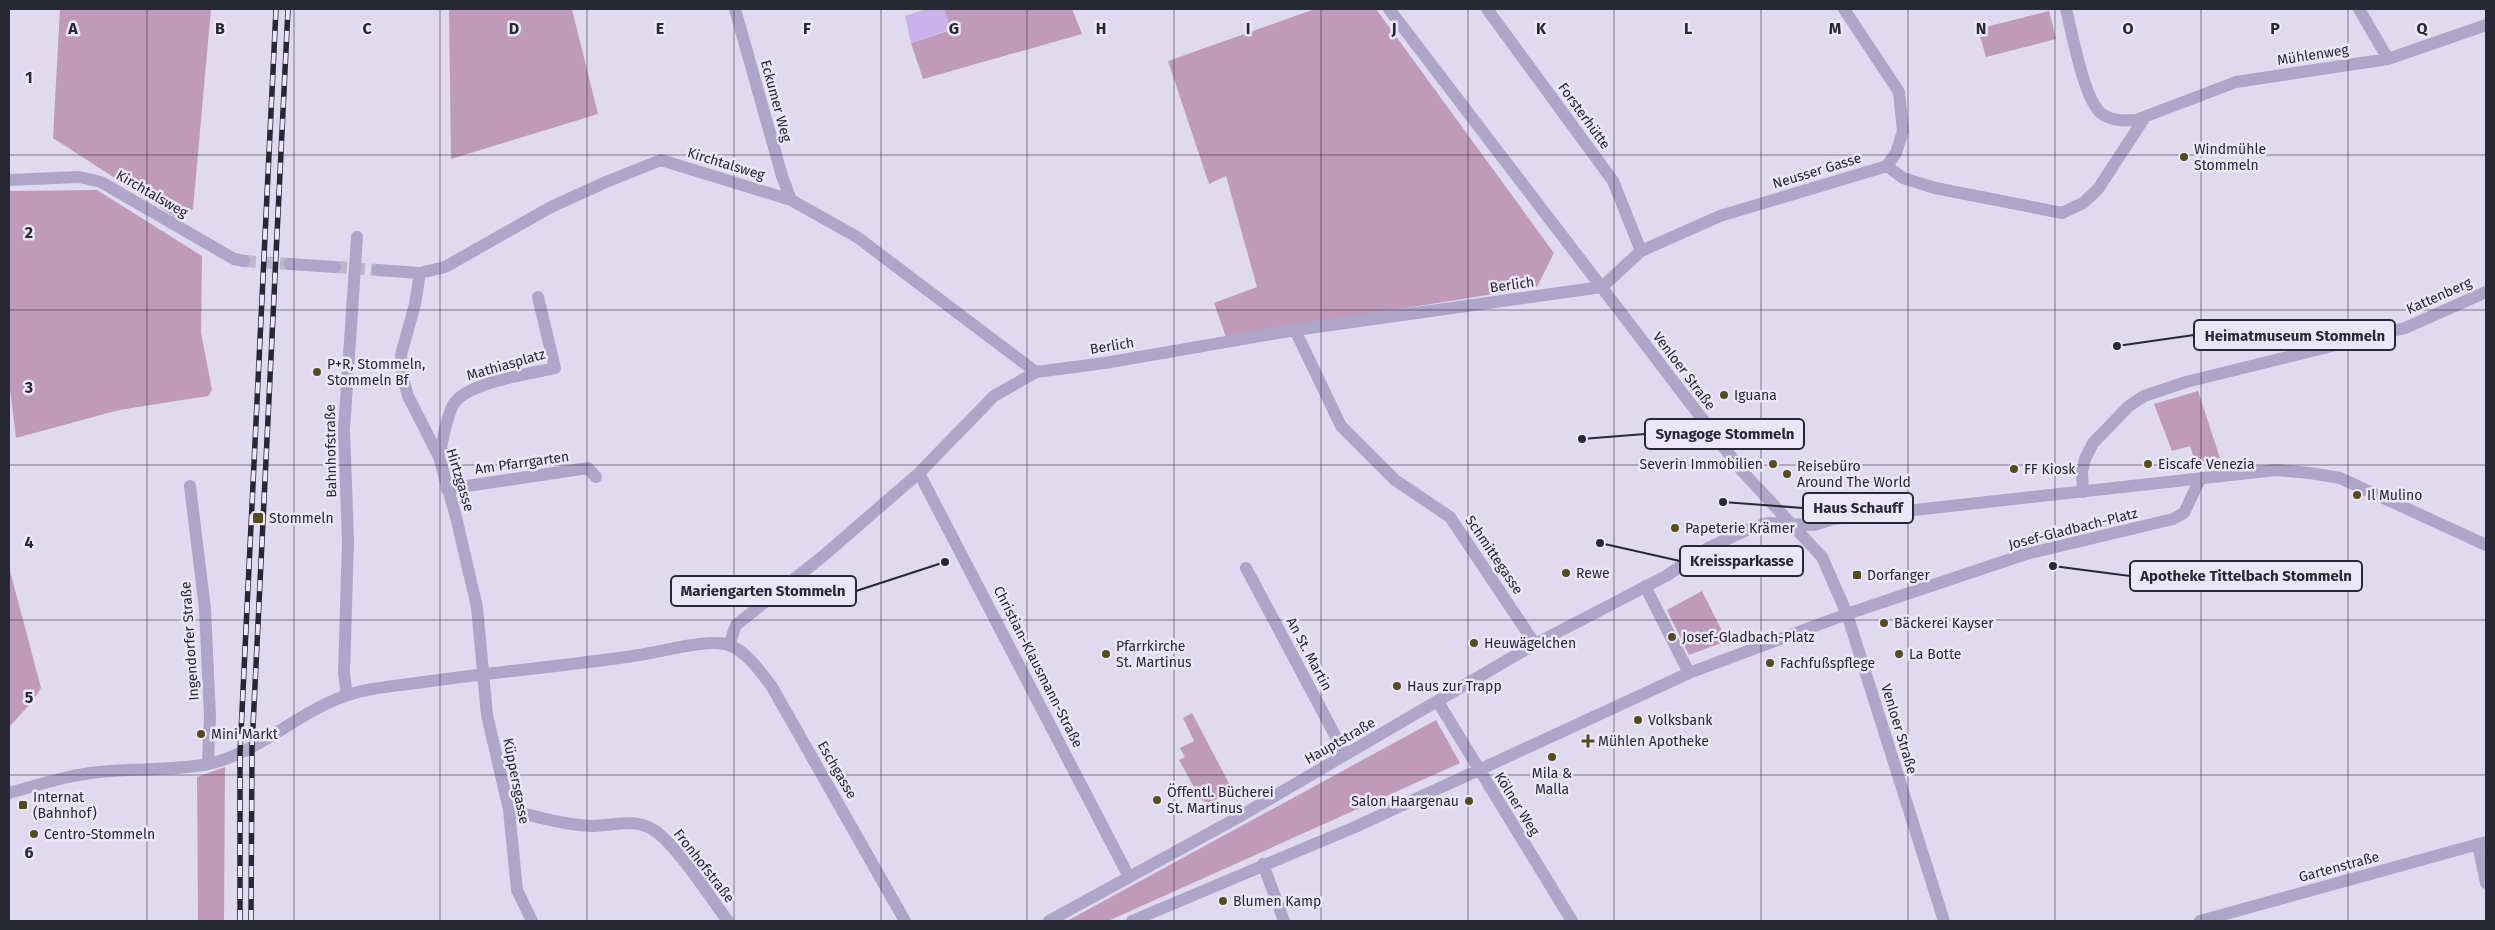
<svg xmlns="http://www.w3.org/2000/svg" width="2495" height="930" font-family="'Fira Sans',sans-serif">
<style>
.green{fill:#bf9abb}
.sand{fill:#c9b1eb}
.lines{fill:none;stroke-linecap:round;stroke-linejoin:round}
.minor-tunnel{stroke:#bbb6ca;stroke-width:12;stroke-dasharray:12 6;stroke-linecap:butt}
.minor{stroke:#ada6c8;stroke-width:12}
.tertiary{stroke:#ada6c8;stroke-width:12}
.rail-casing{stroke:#282734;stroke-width:5.5}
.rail{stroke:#ebe6f8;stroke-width:4;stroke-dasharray:11;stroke-linecap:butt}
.grid{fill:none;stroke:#282734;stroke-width:1;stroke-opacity:0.55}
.poi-dot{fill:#544b1e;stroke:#ebe6f8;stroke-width:2}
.labels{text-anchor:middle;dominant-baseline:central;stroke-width:5;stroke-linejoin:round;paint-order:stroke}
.street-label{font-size:14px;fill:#282734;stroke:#ebe6f8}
.poi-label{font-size:14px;fill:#282734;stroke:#ebe6f8;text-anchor:start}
.grid-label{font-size:16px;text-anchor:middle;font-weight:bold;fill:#282734;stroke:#ebe6f8;stroke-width:5;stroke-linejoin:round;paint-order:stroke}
.leader{fill:none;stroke:#282734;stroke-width:2}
.callout-dot{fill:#282734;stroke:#ebe6f8;stroke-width:2}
.callout{fill:#ebe6f8;stroke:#282734;stroke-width:2}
.callout-label{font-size:15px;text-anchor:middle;font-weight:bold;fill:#282734}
</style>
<rect width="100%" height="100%" fill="#e0daf0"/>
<path class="green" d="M60,9H211L193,209L175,217L53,138Z
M449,9H572L598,114L451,159Z
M944,9H1072L1082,34L923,79L911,43L951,30Z
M1315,9H1376L1554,253L1537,287L1226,337L1214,303L1257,287L1226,176L1209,184L1168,61Z
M2049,11L2056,39L1986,57L1978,29Z
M97,190L202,256L201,333L212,390L208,396L119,410L16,438L9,381V191Z
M2198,391L2220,458L2196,464L2190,446L2172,451L2154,404Z
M9,567L41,688L32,702L10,726L9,738Z
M1702,591L1727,641L1689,655L1667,610Z
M1192,713L1233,791L1209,803L1201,800L1179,760L1185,757L1180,748L1194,741L1183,718Z
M1436,720L1460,763L1108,921H1067Z
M225,767L224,921H198L197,777Z"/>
<path class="sand" d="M926,9H944L951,29L911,43L905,16Z"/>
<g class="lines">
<path class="minor-tunnel" d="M244,261L290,264
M335,267L378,270"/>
<path class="minor" d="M735,9L782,176L791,200
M1487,9L1613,181L1641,251
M2066,9C2072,32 2084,101 2102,114C2112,121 2124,121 2136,120L2236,82L2388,59L2486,25
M2359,9L2388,59
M1887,166L1903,178L1935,188L2062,213L2083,203L2098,189L2145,117
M9,180L79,177L101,182L234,259L244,261
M290,264L335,267
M378,270L420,273L445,267L551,207L606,182L661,160L791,200L857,237L1036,372
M420,273L415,304L401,355L402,374L408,396L439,457L456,517L477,607L487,715L509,810L517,890L532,921
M1295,330L1341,426L1395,480L1450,517L1535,644
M439,457C443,440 445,421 453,405C466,382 530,374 555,368L538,297
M919,473L1129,877
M190,486L205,609L210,716L208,763
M447,489L588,468L596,477
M2083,492L2082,472L2085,459L2093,443L2129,406L2144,396L2186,382L2405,328L2486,292
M1246,568L1345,754
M1645,586L1689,673
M729,645L736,625L822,557L919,473L994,396L1036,372L1105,363L1295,330L1602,287L1641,251L1720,216L1887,166L1896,153L1903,131L1899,92L1844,9
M347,695L344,674L348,541L344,430L357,237
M1438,702L1572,921
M509,810C535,816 564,825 592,826C613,826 633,818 652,829C675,842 711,899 728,921
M2478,844L2486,883
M1263,864L1284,921
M1132,921L1355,827L1689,673L1847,614L2026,554L2173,519L2184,513L2200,479
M2200,921L2486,842"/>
<path class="tertiary" d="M1389,9L1742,471L1822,557L1847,614L1944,921
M9,793C38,785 68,775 99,772C135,768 172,771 208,764C259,753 296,713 345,696C370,687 398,686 424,682C498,671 572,666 645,654C665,651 710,638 729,645C746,651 761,672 772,687L905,921
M1049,921L1237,818L1535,644L1666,576L1708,548L1749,529L1768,523L1814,525L1833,519L2276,470L2310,473L2340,478L2486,545"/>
<defs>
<path id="rail" d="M240,921V753L276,9
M251,921L252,747L288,9"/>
</defs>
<use href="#rail" class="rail-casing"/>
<use href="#rail" class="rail"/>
</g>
<path class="grid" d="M147,9V921M294,9V921M440,9V921M587,9V921M734,9V921M881,9V921M1027,9V921M1174,9V921M1321,9V921M1468,9V921M1614,9V921M1761,9V921M1908,9V921M2055,9V921M2201,9V921M2348,9V921M9,155H2486M9,310H2486M9,465H2486M9,620H2486M9,775H2486"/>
<g class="poi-dot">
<circle cx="2184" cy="157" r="5"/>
<circle cx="317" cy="372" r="5"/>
<circle cx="1724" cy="395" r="5"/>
<circle cx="1773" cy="464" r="5"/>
<circle cx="2148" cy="464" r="5"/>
<circle cx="2014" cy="469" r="5"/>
<circle cx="1787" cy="474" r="5"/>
<circle cx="2357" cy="495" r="5"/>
<rect x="252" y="512" width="12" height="12" rx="2.5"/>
<circle cx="1675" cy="528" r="5"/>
<circle cx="1566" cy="573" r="5"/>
<rect x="1852" y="570" width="10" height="10" rx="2.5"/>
<circle cx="1884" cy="623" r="5"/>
<circle cx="1672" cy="637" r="5"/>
<circle cx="1474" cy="643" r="5"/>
<circle cx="1106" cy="654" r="5"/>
<circle cx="1899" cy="654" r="5"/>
<circle cx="1770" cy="663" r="5"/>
<circle cx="1397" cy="686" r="5"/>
<circle cx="1638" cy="720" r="5"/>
<circle cx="201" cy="734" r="5"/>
<path d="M1585.5 733.5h5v5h5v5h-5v5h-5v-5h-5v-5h5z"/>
<circle cx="1552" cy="757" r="5"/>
<circle cx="1157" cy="800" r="5"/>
<circle cx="1469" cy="801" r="5"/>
<rect x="18" y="800" width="10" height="10" rx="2.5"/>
<circle cx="34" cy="834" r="5"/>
<circle cx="1223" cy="901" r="5"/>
</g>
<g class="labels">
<g class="street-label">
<text transform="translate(2313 55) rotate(-9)">Mühlenweg</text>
<text transform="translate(776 101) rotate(75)">Eckumer Weg</text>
<text transform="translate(1584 116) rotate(54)">Forsterhütte</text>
<text transform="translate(726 164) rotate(17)">Kirchtalsweg</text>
<text transform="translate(1817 171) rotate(-17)">Neusser Gasse</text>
<text transform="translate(152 194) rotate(30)">Kirchtalsweg</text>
<text transform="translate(1512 285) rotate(-8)">Berlich</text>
<text transform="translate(2439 296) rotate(-24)">Kattenberg</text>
<text transform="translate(1112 346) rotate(-9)">Berlich</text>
<text transform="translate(506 365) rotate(-16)">Mathiasplatz</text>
<text transform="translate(1684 371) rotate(53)">Venloer Straße</text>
<text transform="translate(331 451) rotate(-91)">Bahnhofstraße</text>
<text transform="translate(522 463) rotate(-8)">Am Pfarrgarten</text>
<text transform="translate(460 480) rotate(73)">Hirtzgasse</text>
<text transform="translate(2073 529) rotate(-14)">Josef-Gladbach-Platz</text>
<text transform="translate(1494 555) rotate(56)">Schmittegasse</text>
<text transform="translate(190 641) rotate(-94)">Ingendorfer Straße</text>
<text transform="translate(1309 654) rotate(62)">An St. Martin</text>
<text transform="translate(1038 667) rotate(63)">Christian-Klausmann-Straße</text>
<text transform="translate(1899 729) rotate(73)">Venloer Straße</text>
<text transform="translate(1340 741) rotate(-30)">Hauptstraße</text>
<text transform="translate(837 770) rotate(60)">Eschgasse</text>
<text transform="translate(516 781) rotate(79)">Küppersgasse</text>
<text transform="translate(1517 804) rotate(58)">Kölner Weg</text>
<text transform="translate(704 866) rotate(52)">Fronhofstraße</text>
<text transform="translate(2339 867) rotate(-15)">Gartenstraße</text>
</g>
<g class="poi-label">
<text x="2194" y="149">Windmühle<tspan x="2194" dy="16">Stommeln</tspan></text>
<text x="327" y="364">P+R, Stommeln,<tspan x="327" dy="16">Stommeln Bf</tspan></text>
<text x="1734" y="395">Iguana</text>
<text x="1763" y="464" text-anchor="end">Severin Immobilien</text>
<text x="2158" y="464">Eiscafe Venezia</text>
<text x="1797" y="466">Reisebüro<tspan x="1797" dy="16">Around The World</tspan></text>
<text x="2024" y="469">FF Kiosk</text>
<text x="2367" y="495">Il Mulino</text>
<text x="269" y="518">Stommeln</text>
<text x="1685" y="528">Papeterie Krämer</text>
<text x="1576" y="573">Rewe</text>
<text x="1867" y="575">Dorfanger</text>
<text x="1894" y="623">Bäckerei Kayser</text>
<text x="1682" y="637">Josef-Gladbach-Platz</text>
<text x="1484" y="643">Heuwägelchen</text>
<text x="1116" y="646">Pfarrkirche<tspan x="1116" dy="16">St. Martinus</tspan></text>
<text x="1909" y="654">La Botte</text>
<text x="1780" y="663">Fachfußspflege</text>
<text x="1407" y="686">Haus zur Trapp</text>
<text x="1648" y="720">Volksbank</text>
<text x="211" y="734">Mini Markt</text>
<text x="1598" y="741">Mühlen Apotheke</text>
<text x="1552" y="773" text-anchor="middle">Mila &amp;<tspan x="1552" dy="16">Malla</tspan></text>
<text x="1167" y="792">Öffentl. Bücherei<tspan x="1167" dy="16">St. Martinus</tspan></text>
<text x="33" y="797">Internat<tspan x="33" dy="16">(Bahnhof)</tspan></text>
<text x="1459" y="801" text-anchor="end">Salon Haargenau</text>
<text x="44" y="834">Centro-Stommeln</text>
<text x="1233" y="901">Blumen Kamp</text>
</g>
</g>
<g class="grid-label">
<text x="73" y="34">A</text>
<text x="220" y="34">B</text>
<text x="367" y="34">C</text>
<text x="514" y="34">D</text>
<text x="660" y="34">E</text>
<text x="807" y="34">F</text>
<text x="954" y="34">G</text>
<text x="1101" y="34">H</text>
<text x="1248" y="34">I</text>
<text x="1394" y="34">J</text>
<text x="1541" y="34">K</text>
<text x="1688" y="34">L</text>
<text x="1835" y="34">M</text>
<text x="1981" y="34">N</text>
<text x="2128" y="34">O</text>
<text x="2275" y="34">P</text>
<text x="2422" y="34">Q</text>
<text x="29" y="83">1</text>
<text x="29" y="238">2</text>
<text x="29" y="393">3</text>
<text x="29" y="548">4</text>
<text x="29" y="703">5</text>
<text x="29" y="858">6</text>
</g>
<path class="leader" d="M2117 346L2194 335M1582 439L1645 434M1723 502L1803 508M1600 543L1680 561M2053 566L2130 576M945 562L856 591"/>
<g class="callout-dot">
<circle cx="2117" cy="346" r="5"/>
<circle cx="1582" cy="439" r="5"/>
<circle cx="1723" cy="502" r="5"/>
<circle cx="1600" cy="543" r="5"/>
<circle cx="2053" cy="566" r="5"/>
<circle cx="945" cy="562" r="5"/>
</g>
<g class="callout">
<rect x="2194" y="320" width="201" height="30" rx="5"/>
<rect x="1645" y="419" width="159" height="30" rx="5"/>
<rect x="1803" y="493" width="110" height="30" rx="5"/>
<rect x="1680" y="546" width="123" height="30" rx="5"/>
<rect x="2130" y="561" width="232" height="30" rx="5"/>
<rect x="671" y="576" width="185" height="30" rx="5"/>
</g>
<g class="callout-label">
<text x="2295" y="341">Heimatmuseum Stommeln</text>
<text x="1725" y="439">Synagoge Stommeln</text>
<text x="1858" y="513">Haus Schauff</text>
<text x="1742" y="566">Kreissparkasse</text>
<text x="2246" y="581">Apotheke Tittelbach Stommeln</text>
<text x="763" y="596">Mariengarten Stommeln</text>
</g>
<rect width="2495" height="930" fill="none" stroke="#282734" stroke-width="20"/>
</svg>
